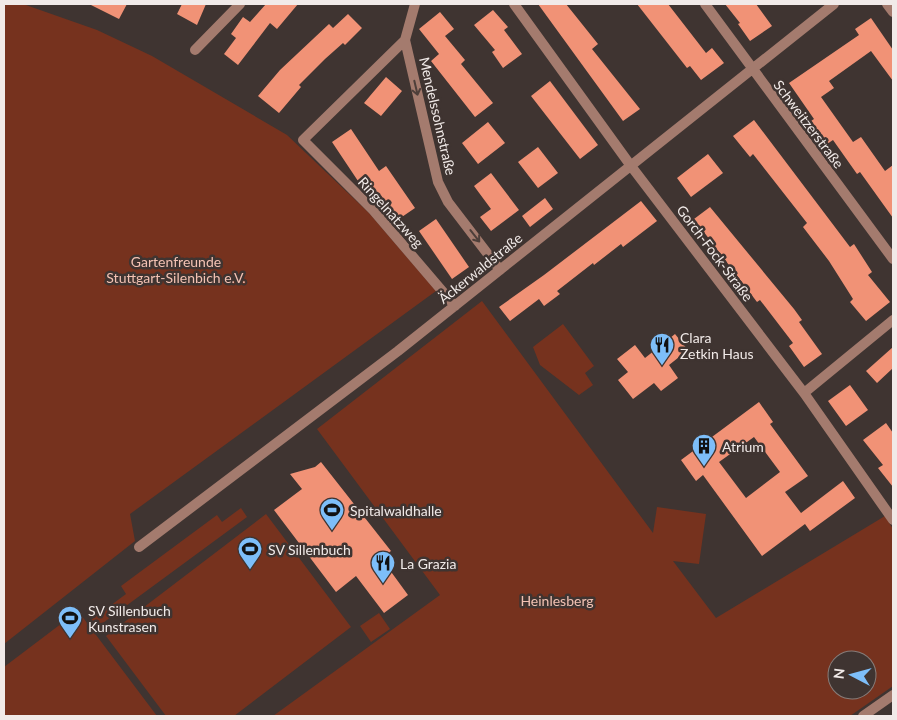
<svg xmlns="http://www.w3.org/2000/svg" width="897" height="720" font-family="Lato,sans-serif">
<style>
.green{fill:#76321e;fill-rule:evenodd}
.building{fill:#f19276;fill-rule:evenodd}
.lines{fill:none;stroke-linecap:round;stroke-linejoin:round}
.minor{stroke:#a47b6e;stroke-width:10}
.oneway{stroke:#4e3f3a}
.labels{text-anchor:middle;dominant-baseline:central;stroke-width:5;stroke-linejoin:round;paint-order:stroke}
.street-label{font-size:14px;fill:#f1eae8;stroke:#3f3431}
.park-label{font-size:14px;fill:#f3c2b3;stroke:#3f3431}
.poi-label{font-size:14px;fill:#f1eae8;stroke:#3f3431;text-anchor:start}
</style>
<rect width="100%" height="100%" fill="#3f3431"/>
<path class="green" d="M4,4H23L97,30L152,56L287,135L369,213L436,291L130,514L135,541L4,644Z
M482,301L653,533L657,507L706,514L699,564L673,561L716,618L885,516L893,529V686L850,716H273L440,595L317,429ZM837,660H867V690H837Z
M563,324L594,366L585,373L593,385L579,395L540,365L533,347Z
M241,508L247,517L96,628L91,620L126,594L121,586L217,515L222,522Z
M266,514L351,627L234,716H166L106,636Z
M78,611L157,716H4V667Z
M379,613L390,629L371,642L360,626Z"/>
<path class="building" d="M89,4H127L119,19Z
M182,4H206L197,25L177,14Z
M266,4H298L277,29L270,23L238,65L224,54L236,38L231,34L243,17L250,22Z
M538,4H566L598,44L592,49L640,109L623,121Z
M637,4H668L706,53L712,48L724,63L701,80L690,66L687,68Z
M725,4H756L772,26L750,41L738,24L740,23Z
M493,10L508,27L504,30L522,54L503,68L492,52L495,50L474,25Z
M440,12L454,29L445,36L465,60L461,64L493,103L475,117L431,61L439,54L419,29Z
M348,14L362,28L345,45L343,43L325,59L299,85L301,87L279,113L258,96L280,70L329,24L333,28Z
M871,18L893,50V81L871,51L829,81L834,88L821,97L853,142L861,137L885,171L893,165V218L860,172L857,174L833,140L827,144L811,121L814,119L789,83L859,35L855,29Z
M386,77L402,91L381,116L364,103Z
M550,81L598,145L580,159L531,96Z
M754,120L850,247L854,244L872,272L868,275L890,302L866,321L850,302L853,299L829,261L803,227L807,223L753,154L750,157L733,136Z
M488,122L505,143L478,164L462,143Z
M351,129L379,171L386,166L415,208L396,221L367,179L360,184L332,142Z
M538,147L558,173L538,188L518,162Z
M708,154L723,173L691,197L677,178Z
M491,173L519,210L491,231L480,217L491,209L474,186Z
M545,198L553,209L530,227L522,216Z
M641,201L657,221L623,247L621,244L594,265L593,263L557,291L560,294L544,306L539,299L510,321L499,307L544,275Z
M710,207L794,309L802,320L799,322L822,354L804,367L789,346L793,343L760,300L757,302L694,219Z
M436,219L469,267L452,279L419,231Z
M675,334L688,350L669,365L678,378L661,391L654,383L633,399L618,380L628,372L617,359L635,345L645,358Z
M893,347V368L877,383L866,371Z
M850,385L868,410L846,426L828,401Z
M759,402L773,422L770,424L808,476L785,492L801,513L843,481L855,498L810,531L805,524L762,556L703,475L696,481L681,460ZM754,437L780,472L746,498L719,462Z
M886,423L893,433V487L878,468L883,465L863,440Z
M321,462L391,551L381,558L408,595L384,613L356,576L336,592L274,510L302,489L290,474L315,467Z"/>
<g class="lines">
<path class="minor" d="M415,4L405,40L303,140L373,210L455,306
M514,4L631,166L804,393L893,520
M705,4L893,259
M887,4L893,12
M405,40L438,182L448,202L500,270
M195,50L240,4
M804,393L893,320
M139,547L398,351L834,4
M863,716L893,695"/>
</g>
<defs><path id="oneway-shaft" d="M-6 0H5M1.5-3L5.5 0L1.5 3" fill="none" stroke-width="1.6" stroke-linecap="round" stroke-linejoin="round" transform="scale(1.25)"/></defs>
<g class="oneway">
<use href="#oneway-shaft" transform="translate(416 88) rotate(77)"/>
<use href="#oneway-shaft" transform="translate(475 236) rotate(52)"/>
</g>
<defs>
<symbol id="restaurant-pin" viewBox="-11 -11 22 30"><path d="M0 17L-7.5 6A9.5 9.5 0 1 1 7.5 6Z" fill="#7dbef9" stroke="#3f3431"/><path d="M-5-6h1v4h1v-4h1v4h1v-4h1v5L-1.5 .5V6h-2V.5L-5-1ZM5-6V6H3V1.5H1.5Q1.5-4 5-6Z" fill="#111"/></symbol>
<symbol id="building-pin" viewBox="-11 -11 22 30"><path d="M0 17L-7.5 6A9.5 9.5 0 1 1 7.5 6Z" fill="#7dbef9" stroke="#3f3431"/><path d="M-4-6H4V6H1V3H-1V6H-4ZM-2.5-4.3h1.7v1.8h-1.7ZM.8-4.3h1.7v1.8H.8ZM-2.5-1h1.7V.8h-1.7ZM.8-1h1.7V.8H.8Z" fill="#111"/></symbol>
<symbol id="stadium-pin" viewBox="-11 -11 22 30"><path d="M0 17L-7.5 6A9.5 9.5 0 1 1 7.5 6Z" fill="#7dbef9" stroke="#3f3431"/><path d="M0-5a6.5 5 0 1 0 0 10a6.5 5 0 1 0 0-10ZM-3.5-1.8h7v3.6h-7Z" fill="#111"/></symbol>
</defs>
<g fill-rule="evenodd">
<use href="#restaurant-pin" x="648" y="331" width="28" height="38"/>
<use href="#building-pin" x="690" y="432" width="28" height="38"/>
<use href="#stadium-pin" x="318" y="496" width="28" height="38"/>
<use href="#stadium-pin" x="236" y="535" width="28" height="38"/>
<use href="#restaurant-pin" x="369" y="549" width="28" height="38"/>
<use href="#stadium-pin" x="56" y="604" width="28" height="38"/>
</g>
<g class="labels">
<g class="street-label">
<text transform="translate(438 116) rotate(77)">Mendelssohnstraße</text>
<text transform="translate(809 124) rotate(53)">Schweitzerstraße</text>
<text transform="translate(391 212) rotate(48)">Ringelnatzweg</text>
<text transform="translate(715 253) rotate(53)">Gorch-Fock-Straße</text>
<text transform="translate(480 268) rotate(-39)">Äckerwaldstraße</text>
</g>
<g class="park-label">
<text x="176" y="261">Gartenfreunde<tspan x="176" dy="16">Stuttgart-Silenbich e.V.</tspan></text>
<text x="557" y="600">Heinlesberg</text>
</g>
<g class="poi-label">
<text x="680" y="337">Clara<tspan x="680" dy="16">Zetkin Haus</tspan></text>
<text x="722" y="446">Atrium</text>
<text x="350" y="510">Spitalwaldhalle</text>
<text x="268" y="549">SV Sillenbuch</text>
<text x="400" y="563">La Grazia</text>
<text x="88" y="610">SV Sillenbuch<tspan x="88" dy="16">Kunstrasen</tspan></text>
</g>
</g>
<rect width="897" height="720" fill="none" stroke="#f1eae8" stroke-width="10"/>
<g transform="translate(852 675) rotate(276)"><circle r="24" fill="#3f3431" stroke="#867d7a"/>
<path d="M0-4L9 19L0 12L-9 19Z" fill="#7dbef9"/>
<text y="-8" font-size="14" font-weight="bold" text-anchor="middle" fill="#f1eae8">N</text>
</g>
</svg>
